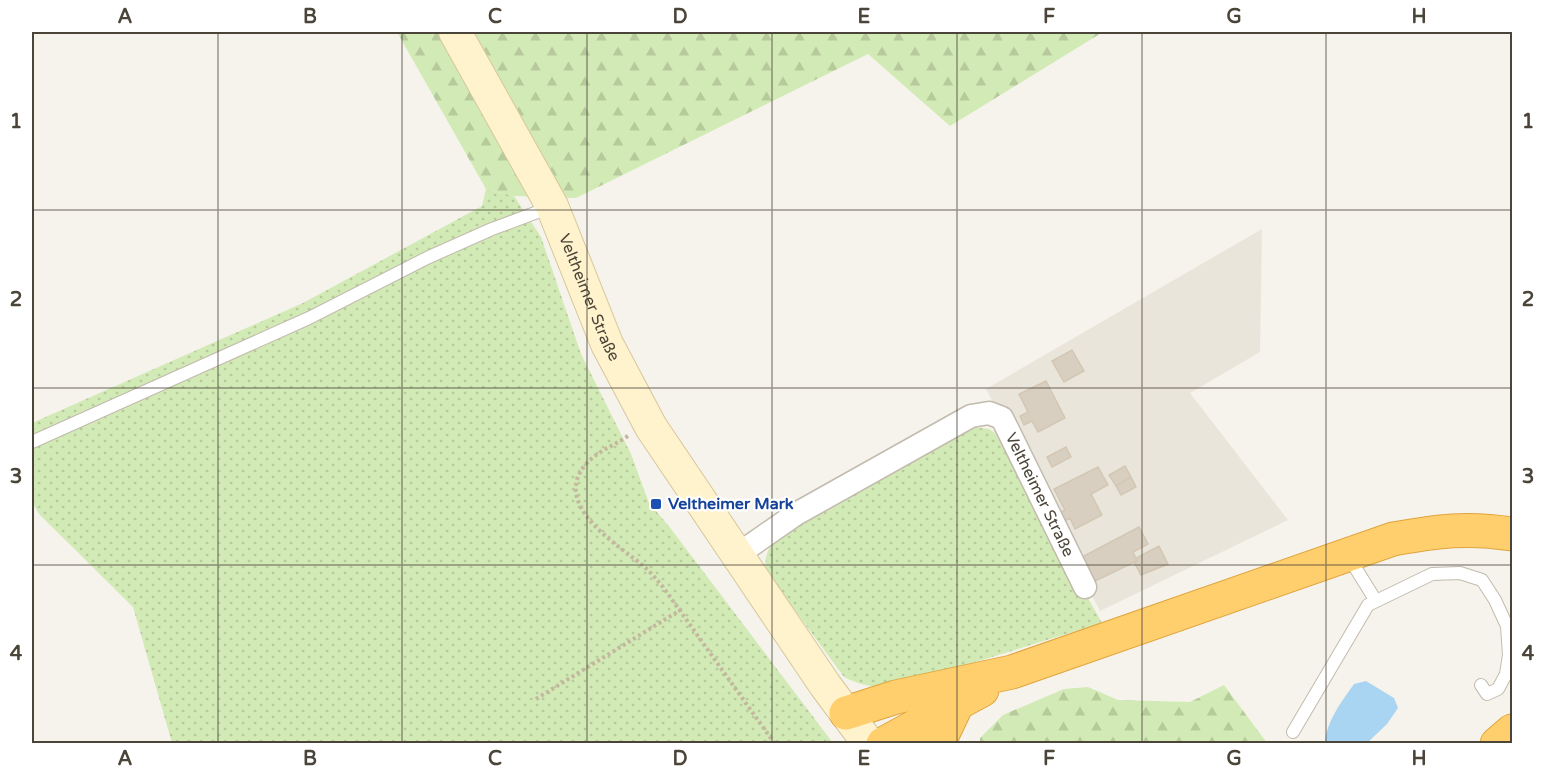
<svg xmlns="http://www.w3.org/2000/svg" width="1544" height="775" font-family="'Varela Round',sans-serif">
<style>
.residential{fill:#eae5da}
.grass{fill:url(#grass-dots)}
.forest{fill:url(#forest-firs)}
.water{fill:#a9d4f2}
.building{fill:#d8cfc1;stroke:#d3c7b4;stroke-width:1.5}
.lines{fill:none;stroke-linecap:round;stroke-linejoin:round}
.lane-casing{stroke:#c2bbae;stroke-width:14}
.street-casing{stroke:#c2bbae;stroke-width:25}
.secondary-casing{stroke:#d6c79b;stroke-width:34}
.highway-casing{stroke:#e0a43c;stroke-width:35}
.path{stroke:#c4b79f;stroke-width:4;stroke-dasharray:3 3;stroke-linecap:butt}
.lane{stroke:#fff;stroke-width:12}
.street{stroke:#fff;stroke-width:22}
.secondary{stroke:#fff3cd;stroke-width:32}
.highway{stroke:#ffcf6e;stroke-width:33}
.grid{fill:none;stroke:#4b4439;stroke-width:1.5;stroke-opacity:0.55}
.transit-dot{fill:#1a4fb4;stroke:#fff;stroke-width:2}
.labels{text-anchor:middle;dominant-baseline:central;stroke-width:4.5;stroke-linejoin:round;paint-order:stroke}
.street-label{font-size:16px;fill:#4b4439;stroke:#fff}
.transit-label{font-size:16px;font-weight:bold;fill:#164399;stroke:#fff;text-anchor:start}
.neatline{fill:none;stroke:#4b4439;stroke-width:2}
.grid-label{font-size:20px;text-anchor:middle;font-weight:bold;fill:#4b4439}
</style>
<defs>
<pattern id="grass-dots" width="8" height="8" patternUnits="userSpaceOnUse" patternTransform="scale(1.5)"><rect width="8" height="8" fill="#d2eab5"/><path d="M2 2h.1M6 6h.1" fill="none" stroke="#b6ca9c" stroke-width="1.8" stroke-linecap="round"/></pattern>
<pattern id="forest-firs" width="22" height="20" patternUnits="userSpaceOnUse" patternTransform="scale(1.5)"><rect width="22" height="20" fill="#d2eab5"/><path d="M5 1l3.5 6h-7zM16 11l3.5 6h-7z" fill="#b6ca9c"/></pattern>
</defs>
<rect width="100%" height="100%" fill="#f6f3ec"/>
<path class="residential" d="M1262,229L1260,352L1190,393L1288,520L1100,611L986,389Z"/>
<path class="grass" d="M486,189L514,196L541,237L581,354L631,454L649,503L668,525L833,743H172L133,607L39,514L32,502V423L303,303L482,206Z
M973,427L989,429L995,433L1102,623L901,685C878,689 865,687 844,677L766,571C763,553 772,542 784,529Z"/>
<path class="forest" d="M397,32H1103L950,126L868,54L576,198L514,196L486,189Z
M1224,685L1267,743H980V738L1003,715L1064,689L1088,687L1118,700L1190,702Z"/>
<path class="water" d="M1366,681L1394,698L1398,708L1387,724L1367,743H1325C1326,722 1342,701 1354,684Z"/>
<path class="building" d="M1072,350L1084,371L1064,382L1052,361Z
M1046,381L1065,418L1038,432L1032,421L1024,425L1020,416L1028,412L1019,394Z
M1066,447L1071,457L1052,467L1047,457Z
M1125,466L1131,477L1116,486L1109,475Z
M1098,467L1108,485L1091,494L1102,515L1075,529L1070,518L1063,522L1058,514L1065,510L1054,489Z
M1131,477L1136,487L1121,495L1116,486Z
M1139,527L1148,544L1133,552L1137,561L1093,582L1080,558Z
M1159,546L1168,564L1141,575L1134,562L1137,561L1136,558Z"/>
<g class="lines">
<defs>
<path id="lane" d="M32,442L309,318L429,257L492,229L551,207
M1348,556L1376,601
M1293,732L1368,605L1432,574L1460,573L1482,580L1495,600L1507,626L1509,655L1506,674L1498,689L1487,694L1481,685"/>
<g id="street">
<path id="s1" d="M737,555L796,514L971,416L989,413L1002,418L1085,587"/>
</g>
<g id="secondary">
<path id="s2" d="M455,32L552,206L607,344L651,427L825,685L869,744"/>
</g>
<path id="highway" d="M846,713L896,697L1012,672L1393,539C1438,531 1467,527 1512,534
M883,744L982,690
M938,744L957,704
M1497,744L1512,731"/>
</defs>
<use href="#lane" class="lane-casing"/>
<use href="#street" class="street-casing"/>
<use href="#secondary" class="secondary-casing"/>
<use href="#highway" class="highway-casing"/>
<path class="path" d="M628,436C613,446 598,451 586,464C551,504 615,543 641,564C649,570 656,579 663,587L775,744
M536,699L682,609"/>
<use href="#lane" class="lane"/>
<use href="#street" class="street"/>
<use href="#secondary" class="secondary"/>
<use href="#highway" class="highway"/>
</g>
<path class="grid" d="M218,32V744M402,32V744M587,32V744M772,32V744M957,32V744M1142,32V744M1326,32V744M32,210H1512M32,388H1512M32,565H1512"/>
<rect class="transit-dot" x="650" y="498" width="12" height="12" rx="3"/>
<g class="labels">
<g class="street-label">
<text stroke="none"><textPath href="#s2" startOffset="298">Veltheimer Straße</textPath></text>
<text stroke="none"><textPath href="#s1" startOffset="390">Veltheimer Straße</textPath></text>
</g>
<g class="transit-label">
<text x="668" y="504">Veltheimer Mark</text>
</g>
</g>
<rect width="1544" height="775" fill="none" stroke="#ffffff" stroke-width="66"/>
<rect x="33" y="33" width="1478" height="709" class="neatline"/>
<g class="grid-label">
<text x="125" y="23">A</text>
<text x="310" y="23">B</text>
<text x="495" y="23">C</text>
<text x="680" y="23">D</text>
<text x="864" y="23">E</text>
<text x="1049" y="23">F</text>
<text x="1234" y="23">G</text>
<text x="1419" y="23">H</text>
<text x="16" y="128">1</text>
<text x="1528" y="128">1</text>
<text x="16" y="306">2</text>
<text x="1528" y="306">2</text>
<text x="16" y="483">3</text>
<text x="1528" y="483">3</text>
<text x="16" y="660">4</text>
<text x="1528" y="660">4</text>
<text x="125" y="765">A</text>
<text x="310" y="765">B</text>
<text x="495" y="765">C</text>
<text x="680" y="765">D</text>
<text x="864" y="765">E</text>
<text x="1049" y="765">F</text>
<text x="1234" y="765">G</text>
<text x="1419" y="765">H</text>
</g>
</svg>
